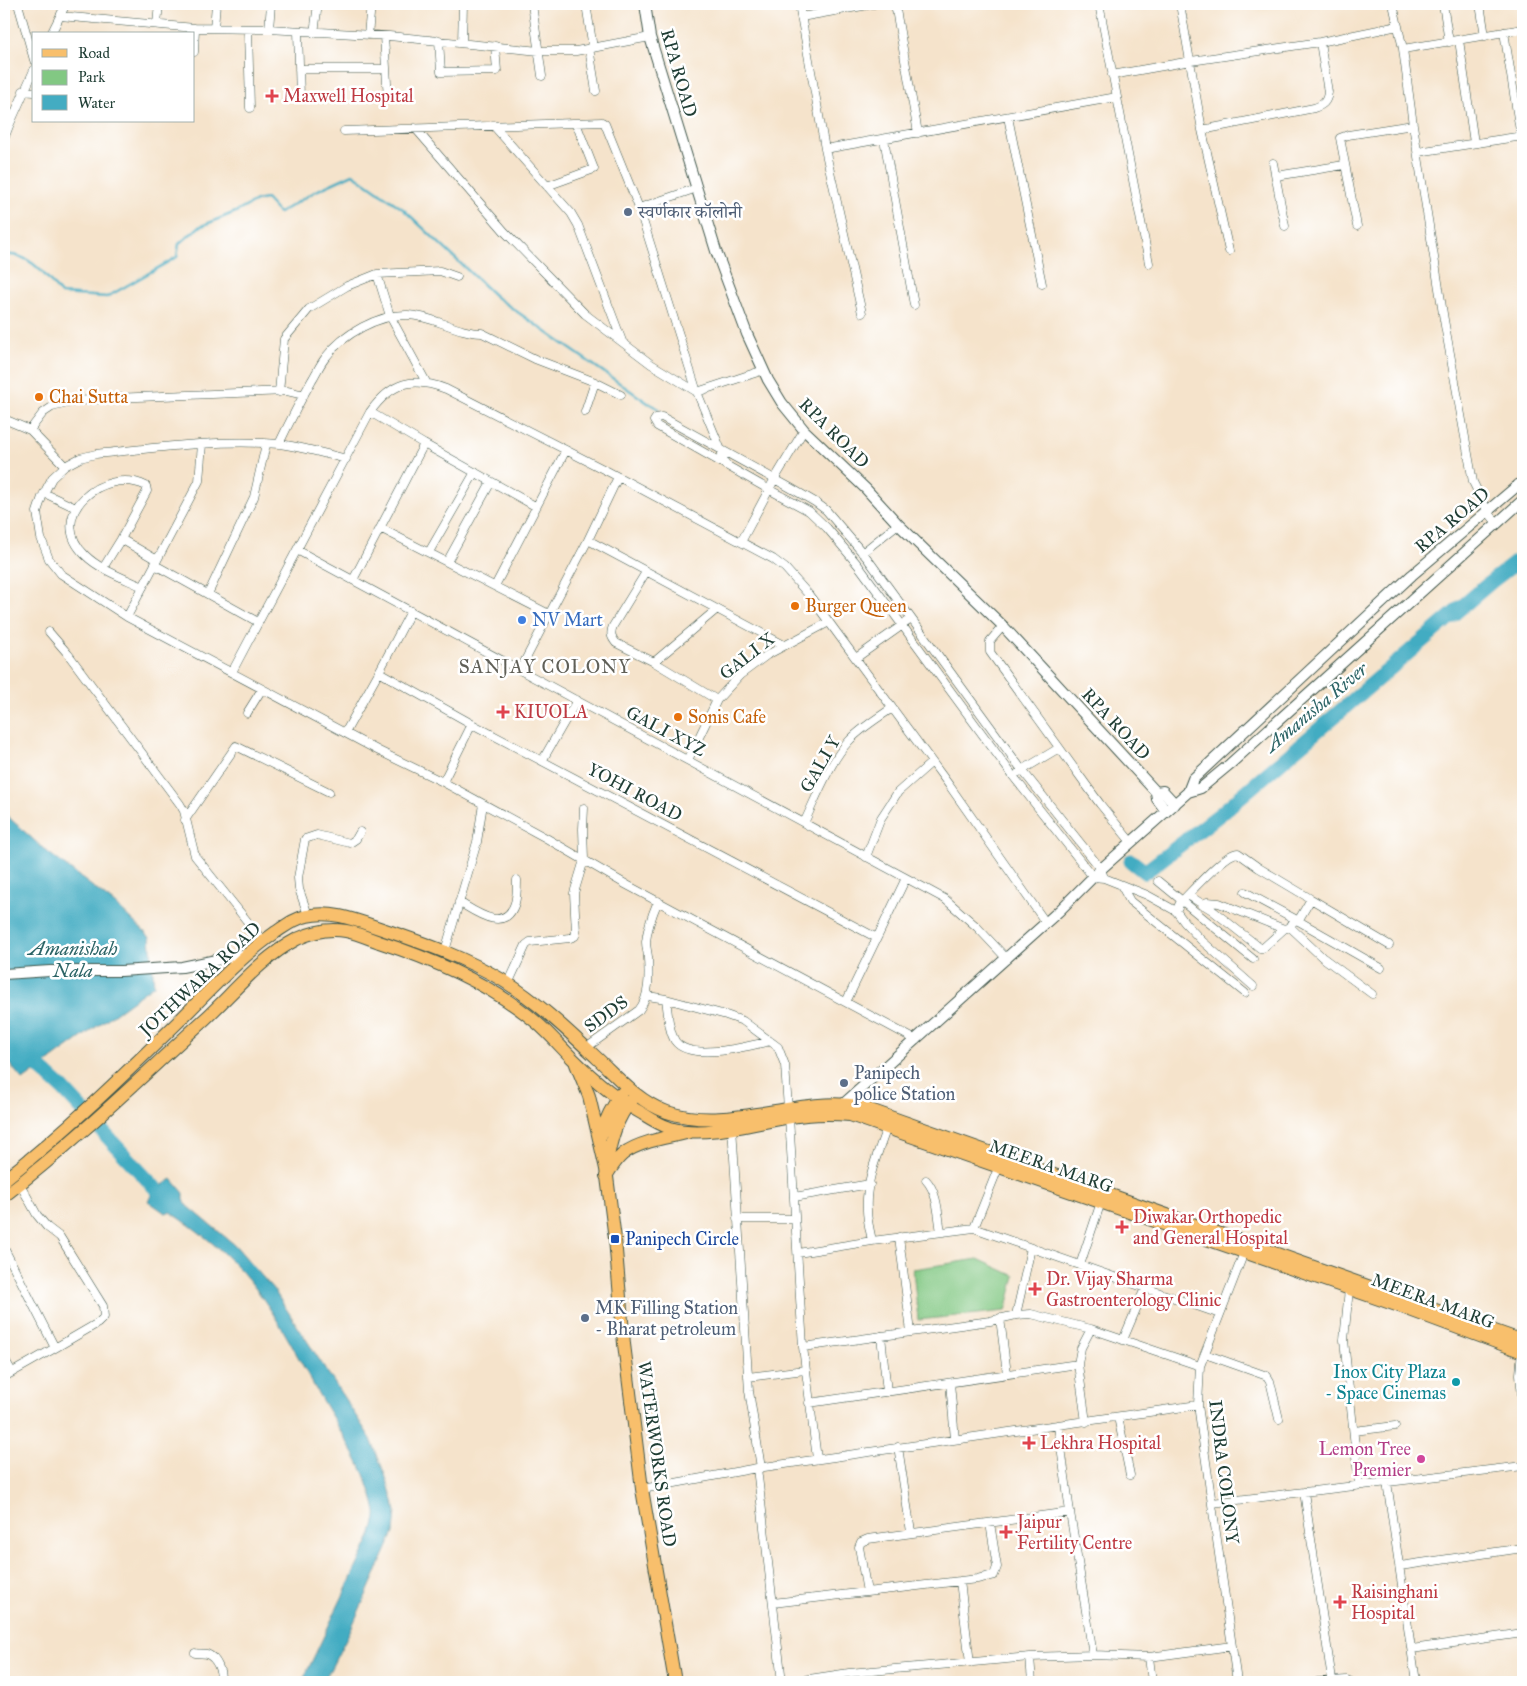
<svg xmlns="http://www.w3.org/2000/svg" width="1527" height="1686" font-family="'IM FELL Great Primer','Noto Serif Devanagari',serif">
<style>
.green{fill:#82c883;stroke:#50825c}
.water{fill:#43acc2;stroke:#31747b}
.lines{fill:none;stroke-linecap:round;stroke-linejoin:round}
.stream{stroke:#43acc2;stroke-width:2.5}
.river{stroke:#43acc2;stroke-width:15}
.minor-casing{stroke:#3f564b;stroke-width:9}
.tertiary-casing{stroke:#3f564b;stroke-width:12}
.primary-casing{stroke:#3f564b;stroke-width:14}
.minor{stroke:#fff;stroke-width:8}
.tertiary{stroke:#fff;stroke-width:10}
.primary{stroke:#f8bf6c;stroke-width:12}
.health-dot{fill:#e0444e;stroke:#fff;stroke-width:2}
.service-dot{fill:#5c6f8a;stroke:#fff;stroke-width:2}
.food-dot{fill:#e8710a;stroke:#fff;stroke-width:2}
.shop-dot{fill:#3f7fe0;stroke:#fff;stroke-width:2}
.transit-dot{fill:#1a4fb4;stroke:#fff;stroke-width:2}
.culture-dot{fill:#0f9aa8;stroke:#fff;stroke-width:2}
.hotel-dot{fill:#d1479c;stroke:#fff;stroke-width:2}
.labels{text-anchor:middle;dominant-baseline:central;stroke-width:5;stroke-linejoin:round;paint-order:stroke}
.street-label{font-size:18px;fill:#1f3d34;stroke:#fff}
.health-label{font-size:18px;fill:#be3a42;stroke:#fff;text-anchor:start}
.service-label{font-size:18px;fill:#4e5e75;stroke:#fff;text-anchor:start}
.food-label{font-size:18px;fill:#c56008;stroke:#fff;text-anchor:start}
.shop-label{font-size:18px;fill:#366cbe;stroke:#fff;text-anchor:start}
.transit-label{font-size:18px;fill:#164399;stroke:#fff;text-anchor:start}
.culture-label{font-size:18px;fill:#0d838f;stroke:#fff;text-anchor:end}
.hotel-label{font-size:18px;fill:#b23c85;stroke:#fff;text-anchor:end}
.neighbourhood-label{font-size:19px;letter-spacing:1px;fill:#606058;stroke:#fff}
.water-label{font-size:19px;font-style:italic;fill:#2c6466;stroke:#fff}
</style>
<rect width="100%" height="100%" fill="#fff"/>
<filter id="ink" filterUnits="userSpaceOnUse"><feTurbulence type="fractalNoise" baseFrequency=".02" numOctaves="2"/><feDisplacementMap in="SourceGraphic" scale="10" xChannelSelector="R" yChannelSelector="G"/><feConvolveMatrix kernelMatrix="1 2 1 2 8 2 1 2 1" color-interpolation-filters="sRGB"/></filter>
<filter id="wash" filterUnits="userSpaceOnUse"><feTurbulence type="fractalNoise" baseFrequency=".0096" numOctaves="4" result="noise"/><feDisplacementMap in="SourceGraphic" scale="20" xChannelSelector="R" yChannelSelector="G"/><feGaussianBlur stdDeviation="1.12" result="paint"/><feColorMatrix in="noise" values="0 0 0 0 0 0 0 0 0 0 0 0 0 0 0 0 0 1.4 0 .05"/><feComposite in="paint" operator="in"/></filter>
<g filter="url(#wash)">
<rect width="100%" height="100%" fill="#f5e3cb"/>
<path class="green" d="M978,1259L1015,1276L1006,1311L918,1320L913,1269Z"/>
<path class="water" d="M4,813L45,850L115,904L150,937L154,985L23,1080L4,1058Z
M172,1179L184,1193V1200L188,1206L235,1245L274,1290L371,1439L387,1480L396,1511L394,1533L350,1631L324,1682H302L372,1534C373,1527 377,1519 376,1512C367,1465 336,1427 314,1386C293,1348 272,1306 243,1273C222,1250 197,1229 170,1212L165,1213L148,1201L156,1189Z"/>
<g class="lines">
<path class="stream" d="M4,255C30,252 46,276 61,294L107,297L177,257L179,244L199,227L238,211L256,201L266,199L279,213L316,191L353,174L403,209L496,297L648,403L659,409"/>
<path class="river" d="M1131,861L1145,872L1219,815L1492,581L1523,557
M40,1068L63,1089L156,1189"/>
</g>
</g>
<g filter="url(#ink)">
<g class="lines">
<defs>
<path id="minor" d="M18,4L34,60
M532,4L542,76
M586,4L593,48
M799,4L825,149L862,313
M895,4L918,133
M1099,4L1149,263
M1180,4L1202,130L1229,251
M1393,4L1403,49L1413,125L1444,320L1473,482L1488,512L1497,523
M1443,4L1449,42
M1480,4L1485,36
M60,16L195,28L269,29L389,36L539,51H576L650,37
M801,17L874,4
M157,24L159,4
M214,28L216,4
M248,29L250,108
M269,29L271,4
M298,31L300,98
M1504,32L1521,137
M314,33L318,4
M51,34L66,4
M368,35L371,4
M384,36L388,99
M439,40L441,72L497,71L495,46
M1459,40L1474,143
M462,43L463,4
M589,48L596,91
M1403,49L1523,29
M194,52L195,28
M299,69H386
M1112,75L1191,61L1320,42L1398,26
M23,91L34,92
M1008,117L1042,284
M493,125L571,213L578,225L622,341
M4,126H9L34,70
M415,128L505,232L585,314L651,364L697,392L764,370
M1202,130L1314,108C1323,105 1327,102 1328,92L1320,42
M344,131L602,122L605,124L639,208L697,392L721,450L725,465
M4,139L9,126
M884,139L914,305
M825,149L1117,97
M1418,152L1523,136
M1273,163L1285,226
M1276,176L1344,165
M547,186L594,169L576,123
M639,208L697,188
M1357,226L1340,138L1348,135L1413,125
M377,274L390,316L426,382
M279,392L284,339L309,309L347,286L377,274L440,271L457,277
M370,412L424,444L535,506
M585,412L595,382
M4,419L30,430L65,466
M30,430L43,413L52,407L76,401L113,398L287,391L304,395
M279,444C289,423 300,401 312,380C317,372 320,364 326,357C343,334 379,314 408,315C434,316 457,333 482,333L535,359L595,382L621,395
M346,459C323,453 302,447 279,444C218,439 156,448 96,454L80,458L65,466L52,478L42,497L37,512L41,538L49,559L61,574L127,617L379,751L443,782L546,838L627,885L916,1040
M44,493L76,508
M380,528L549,614
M588,540L784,645
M741,542L774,480L804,430
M297,550L945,899L977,927L1007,959
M429,552L475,472
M862,553L898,524
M447,562L491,482
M155,565L258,622
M103,568L121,539
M646,572L613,626C610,633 611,637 616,643L654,662L717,700
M353,580L424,444
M495,586L566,450
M143,587C124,578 100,570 85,555C44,515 104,465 146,486L147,491L121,539L157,560
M208,594L254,497L266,444
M127,617L199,481L202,444
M1003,626L990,641V652L1100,804L1131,842
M49,632L68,654L180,804L184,811L195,856L263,941
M856,658L911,619
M654,662L717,609
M520,670L588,540L618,477
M232,672L370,412C392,382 412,376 446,389L609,472L773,559L785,568L809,595L949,785L1046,923
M379,672L472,724L877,938
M247,713L262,689
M345,733L379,672L411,611
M688,760L717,700L740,675L767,655L829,622
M542,761L577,700
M1019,772L1059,748
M443,782L472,724
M185,820L236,746L329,792
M804,823C816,798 830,761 849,741C861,728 878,718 892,708
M866,857L881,818L898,792L932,762
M1104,878L1101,869L1022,770L867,558L826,510L815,502L789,487L662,417L656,418L654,421L657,426L770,490L809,511L827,528L858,565L1013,776L1093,877L1104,878L1147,895L1176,911L1185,923L1201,940L1253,986
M1158,881L1253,959
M1121,885L1130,901L1245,993
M1188,895L1212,910L1260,948H1263L1284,929L1290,927L1295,919L1245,892
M1311,899L1389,945
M459,902C476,912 505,934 515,903C517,896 517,887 517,880
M1202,905L1207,902L1219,903L1284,929
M1176,911L1180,903C1191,892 1225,853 1238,853L1259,868L1311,899L1298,921
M308,915L299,889L298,878L305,839L317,835L350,843L356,839L360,832
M1295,919L1381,968
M1290,927L1322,957L1372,994
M445,951L477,842L483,804
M508,984L526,945L530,942L570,938L575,936L576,932L574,893L584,860L583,829L584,808
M648,996L666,999L726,1015L743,1021L778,1047L785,1065L788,1109
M666,999C668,1011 668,1030 675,1041C690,1062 749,1046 770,1041
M846,1002L906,878
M586,1048L639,1010C650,996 649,975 648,958C648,953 646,948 646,942C647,928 652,915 658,901
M789,1117L803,1347L817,1459
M732,1127L749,1391L761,1468
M926,1180C938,1193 938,1215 941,1232
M20,1184L37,1215L47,1227L60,1237L103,1306L104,1317L98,1323L55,1348
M794,1197L870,1184
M737,1219H795
M974,1228L999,1166
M899,1237L911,1332
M872,1241C870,1230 867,1220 867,1210C865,1182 878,1153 887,1127
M4,1248L55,1348L4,1377
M798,1253L872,1241L974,1228L1220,1314
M1080,1265L1101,1202
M1349,1289L1344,1340L1359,1485
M1016,1315L1031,1248
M1000,1318L1007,1374
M881,1336L887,1392
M1123,1340L1145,1288
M803,1347L990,1321L1016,1315L1031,1314L1091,1329L1200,1366
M1522,1349L1520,1374L1523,1409
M1205,1354L1267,1376L1270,1381L1279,1419
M4,1358L12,1372
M748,1377L805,1370
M950,1383L955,1439
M809,1403L1078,1364
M1118,1417L1130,1475
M1086,1422L1078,1364L1081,1348L1091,1329
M1058,1426L1070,1512L1093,1655
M1354,1431L1395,1426
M898,1447L911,1532
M757,1468L782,1682
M1387,1482L1416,1682
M642,1489L757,1468L1198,1405
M1304,1492L1332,1680
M1212,1503L1523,1466
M1400,1566L1523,1548
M960,1581L970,1663
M867,1592L859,1547L861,1542L868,1539L1070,1512
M773,1603L977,1579L994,1575L997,1567L990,1523
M1412,1649L1523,1633
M195,1653C198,1654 204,1653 207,1654C217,1658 223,1673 220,1682
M1030,1657L1032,1682
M1149,1657L1152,1682
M789,1682L849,1673L1030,1657L1093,1655L1149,1657L1232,1646
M1237,1682L1198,1405L1200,1366L1245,1250
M1317,1682L1347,1680L1351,1682"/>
<path id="tertiary" d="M645,4L650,37L716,251L747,334L768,380L782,403L804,430L866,489L898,524L1003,626L1156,792
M1188,792L1193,779L1412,575L1523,481
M1166,811L1157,799L1156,792L1163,791L1175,804
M4,974L50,971H121L182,967L246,954
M840,1107L1059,911L1101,869L1188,792L1201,788L1230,764L1523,500"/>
<path id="primary" d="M576,1064L589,1096L606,1169L615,1239L624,1344L642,1489L675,1682
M600,1137C605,1120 611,1107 622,1093
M607,1162C611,1139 617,1117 632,1100
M606,1176C611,1168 616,1160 623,1154C638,1142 668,1137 687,1133
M4,1180C65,1132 122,1077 178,1022C209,991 239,958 276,932C285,926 295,918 307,916C332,910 358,921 382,929C424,943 466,958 504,981C539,1003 568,1031 598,1059C618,1078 639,1102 667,1112C729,1133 795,1096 859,1106L1523,1341
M4,1196C75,1142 139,1079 205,1019C234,992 261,958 297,939C312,932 329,928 346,931C357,933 368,938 379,942C435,960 491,984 536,1022C549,1033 560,1046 572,1058C593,1079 616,1099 643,1114C651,1119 661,1125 670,1128C704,1138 750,1124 785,1118C806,1114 829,1113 850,1115L1399,1306L1523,1352"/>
</defs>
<use href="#minor" class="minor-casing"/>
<use href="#tertiary" class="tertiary-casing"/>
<use href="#primary" class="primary-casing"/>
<use href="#minor" class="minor"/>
<use href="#tertiary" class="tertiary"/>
<use href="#primary" class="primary"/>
</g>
</g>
<g class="health-dot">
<path d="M269.5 88.5h5v5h5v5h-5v5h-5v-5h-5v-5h5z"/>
<path d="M500.5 704.5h5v5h5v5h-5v5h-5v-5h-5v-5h5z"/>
<path d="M1119.5 1219.5h5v5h5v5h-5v5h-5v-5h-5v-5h5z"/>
<path d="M1032.5 1281.5h5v5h5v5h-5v5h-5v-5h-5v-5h5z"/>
<path d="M1026.5 1435.5h5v5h5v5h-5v5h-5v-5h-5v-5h5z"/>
<path d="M1003.5 1524.5h5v5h5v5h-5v5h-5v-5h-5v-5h5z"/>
<path d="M1337.5 1594.5h5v5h5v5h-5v5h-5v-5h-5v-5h5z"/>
</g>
<g class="service-dot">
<circle cx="628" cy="212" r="5"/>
<circle cx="844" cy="1083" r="5"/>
<circle cx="585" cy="1318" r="5"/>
</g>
<g class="food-dot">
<circle cx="39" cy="397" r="5"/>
<circle cx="795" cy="606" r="5"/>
<circle cx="678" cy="717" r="5"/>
</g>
<circle class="shop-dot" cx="522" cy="620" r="5"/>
<rect class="transit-dot" x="610" y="1234" width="10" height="10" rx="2.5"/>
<circle class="culture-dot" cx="1456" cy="1382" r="5"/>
<circle class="hotel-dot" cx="1421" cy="1459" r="5"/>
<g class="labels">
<g class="street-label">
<text transform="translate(679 73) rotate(74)">RPA ROAD</text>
<text transform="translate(834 433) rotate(45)">RPA ROAD</text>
<text transform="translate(1452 520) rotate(-40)">RPA ROAD</text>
<text transform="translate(747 656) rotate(-38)">GALI X</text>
<text transform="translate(1116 724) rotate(47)">RPA ROAD</text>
<text transform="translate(666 731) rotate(28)">GALI XYZ</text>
<text transform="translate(820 764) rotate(-60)">GALI Y</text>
<text transform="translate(635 792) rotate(28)">YOHI ROAD</text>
<text transform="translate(200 979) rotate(-43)">JOTHWARA ROAD</text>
<text transform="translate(606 1014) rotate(-36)">SDDS</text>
<text transform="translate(1051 1166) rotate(19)">MEERA MARG</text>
<text transform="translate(1433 1301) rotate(20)">MEERA MARG</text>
<text transform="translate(657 1454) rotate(82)">WATERWORKS ROAD</text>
<text transform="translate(1224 1472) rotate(83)">INDRA COLONY</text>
</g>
<g class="health-label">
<text x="283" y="96">Maxwell Hospital</text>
<text x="514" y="712">KIUOLA</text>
<text x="1133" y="1217">Diwakar Orthopedic<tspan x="1133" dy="21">and General Hospital</tspan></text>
<text x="1046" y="1279">Dr. Vijay Sharma<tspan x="1046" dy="21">Gastroenterology Clinic</tspan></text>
<text x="1040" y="1443">Lekhra Hospital</text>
<text x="1017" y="1522">Jaipur<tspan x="1017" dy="21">Fertility Centre</tspan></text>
<text x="1351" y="1592">Raisinghani<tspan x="1351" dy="21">Hospital</tspan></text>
</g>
<g class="service-label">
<text x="638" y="212">स्वर्णकार कॉलोनी</text>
<text x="854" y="1073">Panipech<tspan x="854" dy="21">police Station</tspan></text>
<text x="595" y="1308">MK Filling Station<tspan x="595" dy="21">- Bharat petroleum</tspan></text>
</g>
<g class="food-label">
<text x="49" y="397">Chai Sutta</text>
<text x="805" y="606">Burger Queen</text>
<text x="688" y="717">Sonis Cafe</text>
</g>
<g class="shop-label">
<text x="532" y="620">NV Mart</text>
</g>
<g class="transit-label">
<text x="625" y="1239">Panipech Circle</text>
</g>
<g class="culture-label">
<text x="1446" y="1372">Inox City Plaza<tspan x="1446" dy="21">- Space Cinemas</tspan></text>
</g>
<g class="hotel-label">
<text x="1411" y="1449">Lemon Tree<tspan x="1411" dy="21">Premier</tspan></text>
</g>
<g class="neighbourhood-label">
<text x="545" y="666">SANJAY COLONY</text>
</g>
<g class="water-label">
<text transform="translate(1316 707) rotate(-40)">Amanisha River</text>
<text x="73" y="948">Amanishah<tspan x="73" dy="22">Nala</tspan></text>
</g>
</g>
<rect width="1527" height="1686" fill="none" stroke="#fff" stroke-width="20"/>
<rect x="32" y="32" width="162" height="90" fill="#ffffff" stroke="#a5b1ae"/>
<rect x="42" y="49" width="25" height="8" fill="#f8bf6c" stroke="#a5b1ae"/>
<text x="78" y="58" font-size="15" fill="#1f3d34">Road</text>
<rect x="42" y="70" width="25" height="15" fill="#82c883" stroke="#a5b1ae"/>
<text x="78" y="82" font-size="15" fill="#1f3d34">Park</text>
<rect x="42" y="95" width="25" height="15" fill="#43acc2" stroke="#a5b1ae"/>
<text x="78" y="108" font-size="15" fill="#1f3d34">Water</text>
</svg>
